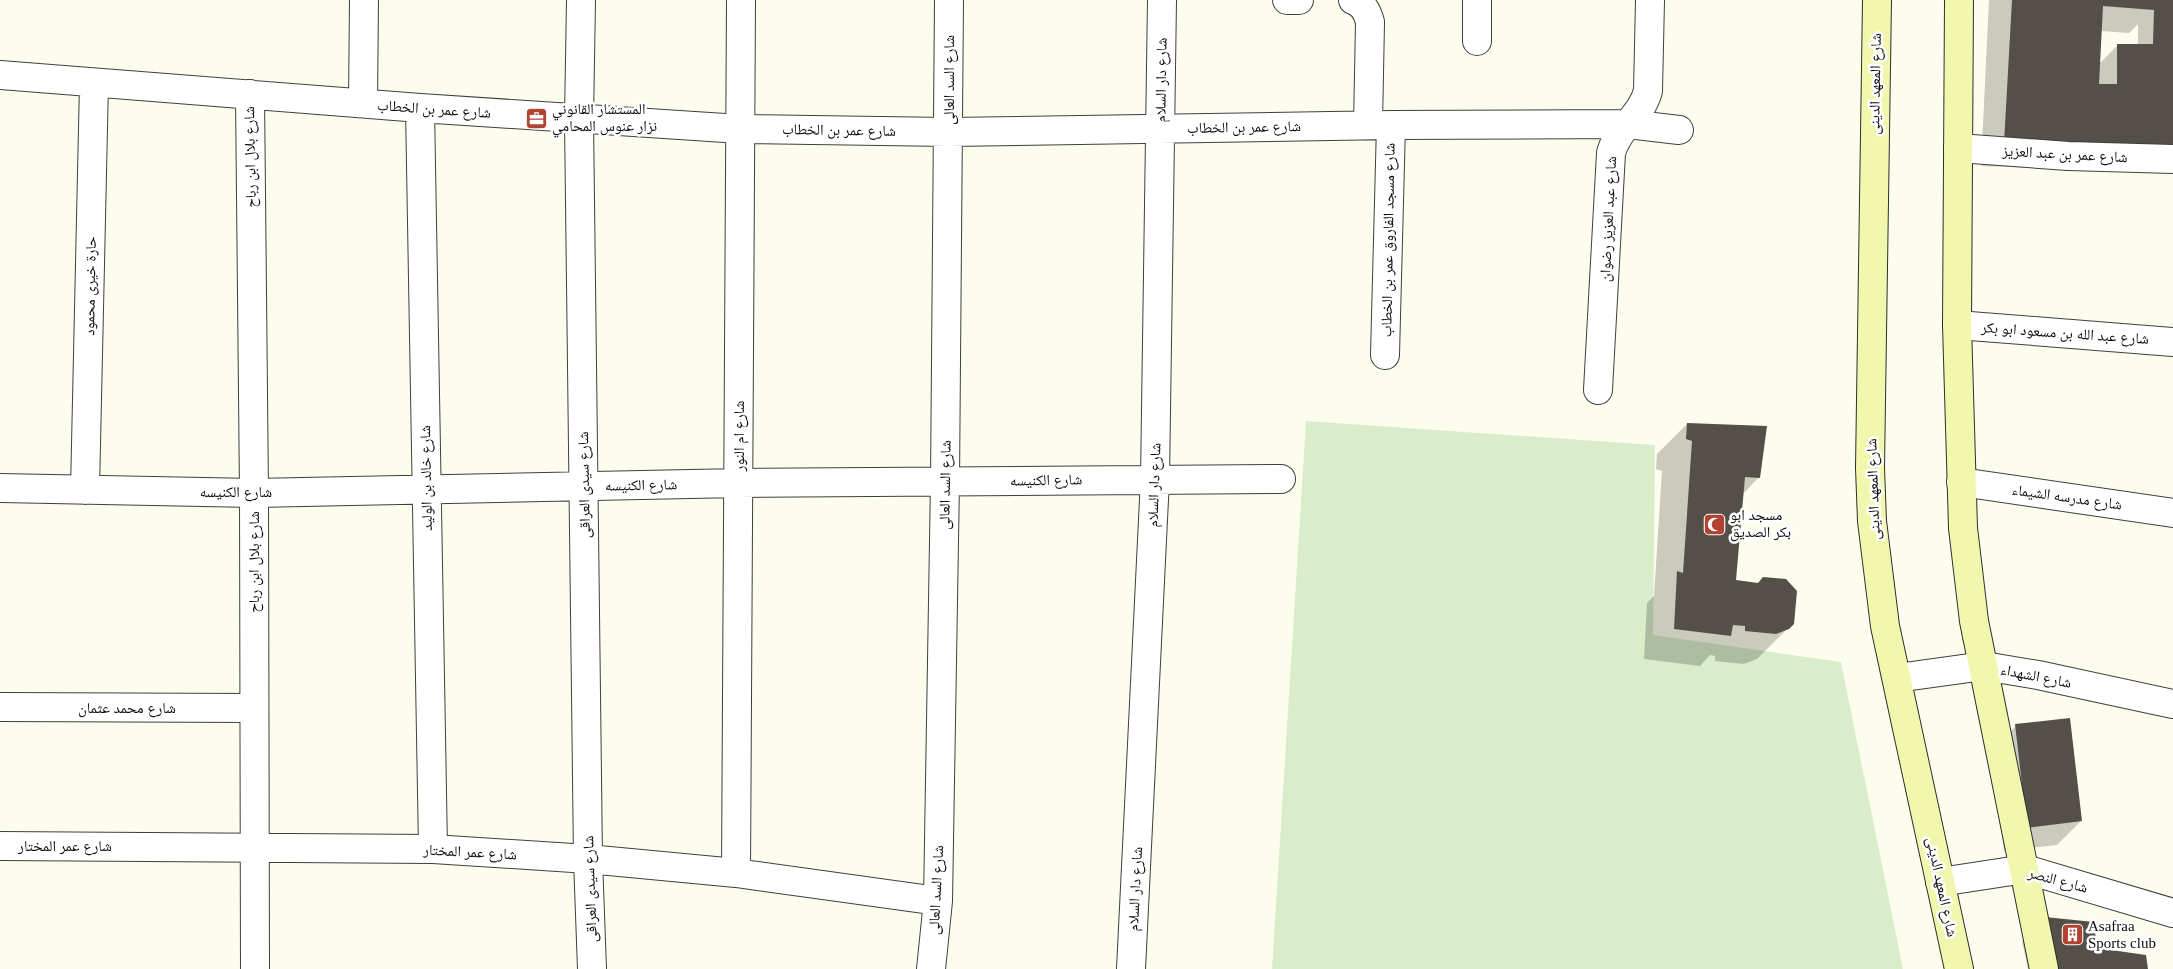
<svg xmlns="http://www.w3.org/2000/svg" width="2173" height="969" font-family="'Times New Roman','Noto Naskh Arabic',serif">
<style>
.pitch{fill:#daedca}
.shadow{fill:#0003;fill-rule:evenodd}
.building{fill:#544f49;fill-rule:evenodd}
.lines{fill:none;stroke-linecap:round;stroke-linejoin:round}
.street-casing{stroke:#3f3f3f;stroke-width:30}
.secondary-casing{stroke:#2e2e2e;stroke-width:30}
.street{stroke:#fff;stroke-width:28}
.secondary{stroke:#f1f8ad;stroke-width:28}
.labels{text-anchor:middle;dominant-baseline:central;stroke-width:5;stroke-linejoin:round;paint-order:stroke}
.street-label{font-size:15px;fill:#0c0c0c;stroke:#fff}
.poi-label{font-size:15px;fill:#0c0c0c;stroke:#fff;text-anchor:start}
</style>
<rect width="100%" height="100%" fill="#fdfded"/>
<path class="pitch" d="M1306,421L1655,445L1653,635L1841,662L1903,969H1272Z"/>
<path class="shadow" d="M1989,0H2173L2157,172L1981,166ZM2138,24V46L2118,45L2099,64L2101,31L2129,33Z
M1687,424L1759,477L1743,494L1735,581L1793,623L1757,659L1744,664L1715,661V656L1710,655L1700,666L1644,659L1647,603L1654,596L1662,471L1656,469L1657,454Z
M2016,726L2081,821L2057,845L2004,851L1992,749Z
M2045,918L2095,949L2147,969H2028L2022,941Z"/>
<path class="building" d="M2012,0H2173V149L2004,143ZM2103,6L2154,10L2153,44H2117V84H2099Z
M1687,423L1767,426L1760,478L1745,477L1736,580L1758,583L1763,577L1786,579L1797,591L1794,624L1789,629L1776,634L1745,631V626L1733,625L1731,636L1674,629L1677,571L1683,573L1692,441L1686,439Z
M2070,718L2082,821L2027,828L2015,724Z
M2045,917L2094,922L2097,948L2146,955L2148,969H2057Z"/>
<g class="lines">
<defs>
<path id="street" d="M581,0L579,119L588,859L592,969
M1287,0H1299
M1353,0C1363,4 1367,11 1370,22L1368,125
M1477,41V0
M0,75L420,108L740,129L948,132L1391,125L1628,124L1679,130
M250,94L254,493L255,969
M363,103L364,0
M420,108L433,849
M1958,148L2068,156L2173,159
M1957,325L2173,342
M1385,355L1391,125
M1598,390L1611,153C1618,127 1641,117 1648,91L1650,0
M1961,482L2173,513
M0,488L254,493L739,483L1281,479
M85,490L94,83
M1897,678L1984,666L2038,675L2173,704
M0,707L253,708
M0,846L433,849L588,859L736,873L938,901
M736,873L741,0
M1940,882L2025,869L2173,913
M931,969L938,901L945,481L949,0
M1131,969L1155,479L1162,0"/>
<path id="secondary" d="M1877,0L1870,468L1872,521L1885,626L1959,969
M1959,0L1957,325L1963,528L1974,621L2044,969"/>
</defs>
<use href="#street" class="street-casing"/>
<use href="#secondary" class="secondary-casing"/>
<use href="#street" class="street"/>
<use href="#secondary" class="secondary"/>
</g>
<defs>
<symbol id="office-square" viewBox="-11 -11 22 22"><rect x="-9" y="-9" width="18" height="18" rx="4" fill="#b04331" stroke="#fff"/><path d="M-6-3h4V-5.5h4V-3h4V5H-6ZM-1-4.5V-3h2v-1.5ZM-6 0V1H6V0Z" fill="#fff"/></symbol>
<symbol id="mosque-square" viewBox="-11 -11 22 22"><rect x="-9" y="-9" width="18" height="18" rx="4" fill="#b04331" stroke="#fff"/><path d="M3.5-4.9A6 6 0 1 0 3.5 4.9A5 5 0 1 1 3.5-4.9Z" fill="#fff"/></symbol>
<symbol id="building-square" viewBox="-11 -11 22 22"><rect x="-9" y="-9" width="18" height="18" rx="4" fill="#b04331" stroke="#fff"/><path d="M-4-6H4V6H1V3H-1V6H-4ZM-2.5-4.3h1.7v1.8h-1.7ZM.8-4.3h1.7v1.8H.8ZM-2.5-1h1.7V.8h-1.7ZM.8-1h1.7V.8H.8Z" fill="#fff"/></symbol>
</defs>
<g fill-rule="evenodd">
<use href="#office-square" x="524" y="106" width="25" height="25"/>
<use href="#mosque-square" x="1702" y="512" width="25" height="25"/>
<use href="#building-square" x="2060" y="922" width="25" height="25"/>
</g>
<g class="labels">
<g class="street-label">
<text transform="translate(949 80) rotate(-90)">شارع السد العالى</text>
<text transform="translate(1161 80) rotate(-89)">شارع دار السلام</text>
<text transform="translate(1875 84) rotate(-89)">شارع المعهد الدينى</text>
<text transform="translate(434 109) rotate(4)">شارع عمر بن الخطاب</text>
<text transform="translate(1244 127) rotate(-1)">شارع عمر بن الخطاب</text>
<text transform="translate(839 130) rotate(1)">شارع عمر بن الخطاب</text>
<text transform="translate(2065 154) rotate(3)">شارع عمر بن عبد العزيز</text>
<text transform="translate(250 157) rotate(-91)">شارع بلال ابن رباح</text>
<text transform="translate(1608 219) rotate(-87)">شارع عبد العزيز رضوان</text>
<text transform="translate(1388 240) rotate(-89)">شارع مسجد الفاروق عمر بن الخطاب</text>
<text transform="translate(90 286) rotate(-89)">حارة خيرى محمود</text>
<text transform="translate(2065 333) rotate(4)">شارع عبد الله بن مسعود ابو بكر</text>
<text transform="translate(739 436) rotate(-90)">شارع ام النور</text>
<text transform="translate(426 478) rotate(-91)">شارع خالد بن الوليد</text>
<text transform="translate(1046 480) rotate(-1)">شارع الكنيسه</text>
<text transform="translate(584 485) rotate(-91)">شارع سيدى العراقى</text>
<text transform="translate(641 485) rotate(-1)">شارع الكنيسه</text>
<text transform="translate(945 485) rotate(-89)">شارع السد العالى</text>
<text transform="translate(1154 485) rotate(-88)">شارع دار السلام</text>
<text transform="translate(1873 489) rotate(-92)">شارع المعهد الدينى</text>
<text x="236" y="492">شارع الكنيسه</text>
<text transform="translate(2067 497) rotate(8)">شارع مدرسه الشيماء</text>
<text transform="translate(254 562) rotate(-90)">شارع بلال ابن رباح</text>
<text transform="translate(2036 676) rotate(11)">شارع الشهداء</text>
<text x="127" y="708">شارع محمد عثمان</text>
<text x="65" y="846">شارع عمر المختار</text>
<text transform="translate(470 852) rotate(3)">شارع عمر المختار</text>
<text transform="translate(2058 880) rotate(15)">شارع النصر</text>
<text transform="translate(1942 887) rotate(78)">شارع المعهد الدينى</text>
<text transform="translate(590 889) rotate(-92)">شارع سيدى العراقى</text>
<text transform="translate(1135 889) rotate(-87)">شارع دار السلام</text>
<text transform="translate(936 890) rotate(-87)">شارع السد العالى</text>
</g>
<g class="poi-label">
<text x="552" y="109">المستشار القانوني<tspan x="552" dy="17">نزار عنوس المحامي</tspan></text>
<text x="1730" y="515">مسجد ابو<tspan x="1730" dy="17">بكر الصديق</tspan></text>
<text x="2088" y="926">Asafraa<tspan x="2088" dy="17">Sports club</tspan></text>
</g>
</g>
</svg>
